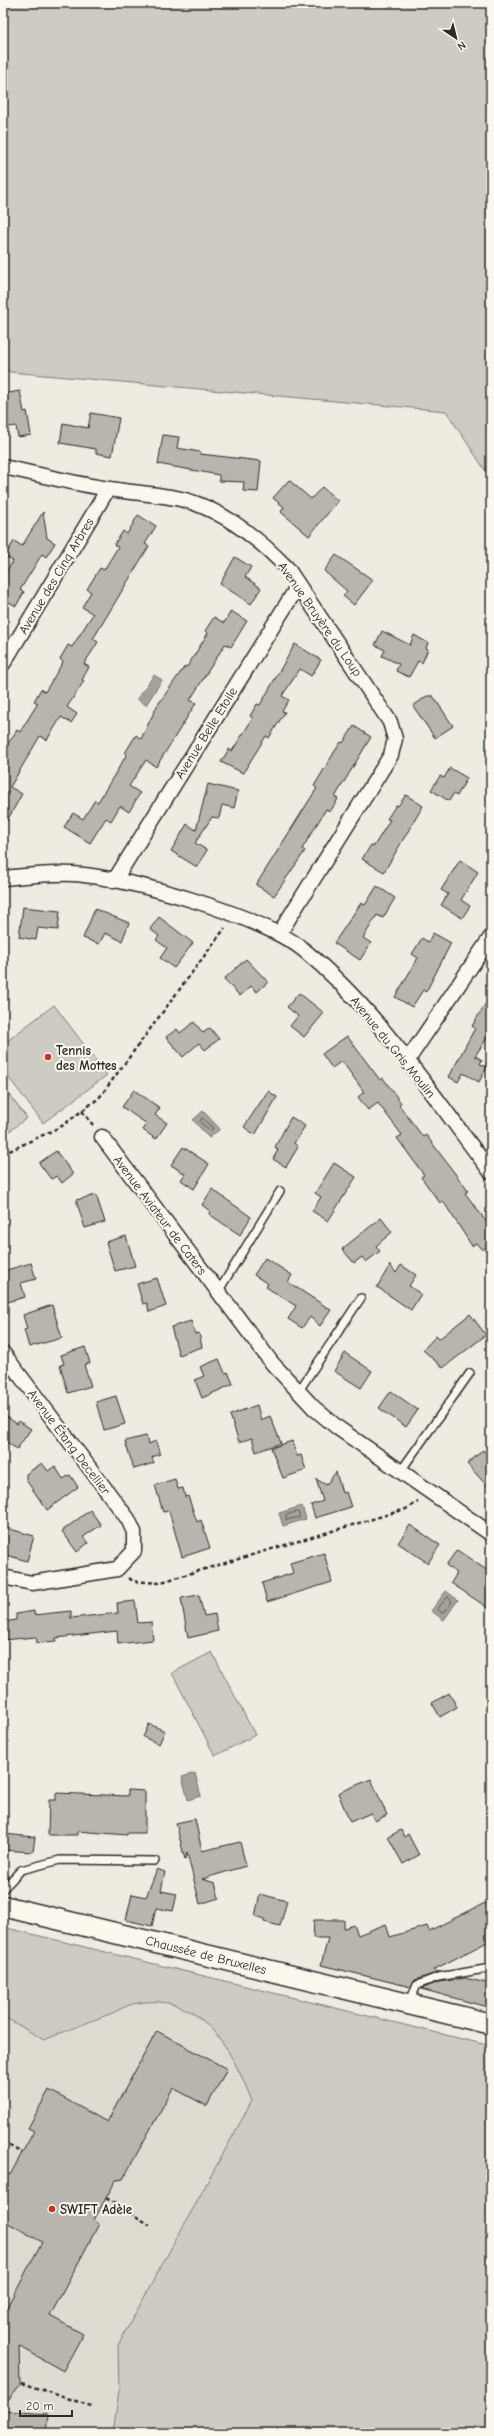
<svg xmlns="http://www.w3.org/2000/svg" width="494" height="2436" font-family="'Comic Neue',sans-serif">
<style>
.built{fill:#dedbd1}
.green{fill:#cecbc2;stroke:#7c7b76}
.water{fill:#a4a29a;stroke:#74726e}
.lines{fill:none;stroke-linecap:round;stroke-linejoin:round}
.shore{stroke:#5b5b57;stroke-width:1}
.building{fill:#b8b5ae;stroke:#2b2b2b}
.service-casing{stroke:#2b2b2b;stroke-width:10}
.minor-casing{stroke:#2b2b2b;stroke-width:17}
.secondary-casing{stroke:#2b2b2b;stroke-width:23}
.path{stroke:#2b2b2b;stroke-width:2.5;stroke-dasharray:4 3;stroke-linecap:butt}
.service{stroke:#fbf7ec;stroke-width:7}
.minor{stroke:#fbf7ec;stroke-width:14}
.secondary{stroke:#fbf7ec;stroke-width:20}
.poi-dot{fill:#c8321e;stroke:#fbf7ec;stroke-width:1.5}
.labels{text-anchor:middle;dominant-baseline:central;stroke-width:4;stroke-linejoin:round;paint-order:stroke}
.street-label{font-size:13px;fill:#2b2b2b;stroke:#fbf7ec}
.poi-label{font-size:13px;font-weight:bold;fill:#2b2b2b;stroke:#fbf7ec;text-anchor:start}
</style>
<rect width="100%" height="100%" fill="#eeebe0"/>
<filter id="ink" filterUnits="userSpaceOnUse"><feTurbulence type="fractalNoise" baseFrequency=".025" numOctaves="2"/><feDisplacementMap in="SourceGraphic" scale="8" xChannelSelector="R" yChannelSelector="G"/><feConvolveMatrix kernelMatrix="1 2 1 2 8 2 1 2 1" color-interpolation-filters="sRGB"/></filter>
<g filter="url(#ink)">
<path class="built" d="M165,2001L198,2015L225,2044L239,2067L252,2101L118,2345L119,2390L113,2433H3V2016L44,2040L137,2003Z"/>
<path class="green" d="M3,3H491V479L446,411L10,372L3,367Z
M54,1005L107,1075L43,1123L3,1070V1044Z
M3,1087L27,1118L3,1136Z
M212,1652L255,1735L215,1756L172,1673Z
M3,1927L491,2046V2433H113L119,2390L118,2345L252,2101C232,2051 202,1992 138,2003C129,2004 119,2010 110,2014C88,2022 66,2031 44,2040L3,2016Z"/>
<path class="water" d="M154,675L162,680L146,705L137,699Z
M203,1111L220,1129L209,1138L193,1120Z
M302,1506L306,1519L283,1526L279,1513Z
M446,1591L458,1600L444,1620L431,1611Z
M195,1773L201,1796L188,1800L182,1777Z"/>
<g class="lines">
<path class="shore" d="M202,1118L213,1128L211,1131L200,1122Z
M298,1512L300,1517L286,1520V1515Z
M448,1597L452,1602L442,1614L438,1609Z"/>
</g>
<path class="building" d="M20,391L24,412L27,411L31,435L18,437L16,426L3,428V394Z
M91,413L119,418L112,456L96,453V449L60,443L63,423L88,428Z
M163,435L179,437L177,448L200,452V454L261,461L258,492L243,491L244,482L219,481V475L158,464Z
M289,480L311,499L322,487L338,501L309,536L281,512L284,507L273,498Z
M43,512L47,538L55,543L46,557L42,554L20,590L24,592L16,606L3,599V577L13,561L5,556L14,541L22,546Z
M138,515L156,526L145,544L149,546L93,639L98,642L84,664L89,667L82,680L84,681L67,707L77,714L71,723L61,717L47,740L40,736L10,787L22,794L3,828V751L17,730L20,732L38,703L34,701L41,689L45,692L63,662L60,659L68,645L72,647L93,614L82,607L91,592L87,589L100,568L104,570L118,547L114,545L123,531L127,534Z
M336,555L373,580L354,605L343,596L347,591L324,571Z
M235,557L251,567L245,577L261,588L251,604L220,584Z
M231,611L247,621L231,647L225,644L190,700L196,703L156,767L146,760L129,786L140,793L129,812L120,806L111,821L106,818L90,843L64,827L73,813L83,819L95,800L98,802L127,754L125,753L136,735L141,739L157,706L185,666L187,667L208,633L205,631L214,617L224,623Z
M382,631L410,645L414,635L428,643L426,648L428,649L422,663L418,661L409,677L396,671L399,664L382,656L385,650L375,645Z
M295,644L321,660L311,676L300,669L282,696L289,700L282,711L285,712L269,738L266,736L243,773L221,762L229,749L232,751L253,718L250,716L257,704L260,705Z
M427,696H433L453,726L435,738L413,706Z
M354,726L371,737L335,797L338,799L330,812L326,809L302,849L305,851L274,896L256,885L317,788L314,786L335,751L341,742L343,743Z
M450,768L467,778L457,796L453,794L449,801L431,790L440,776L444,778Z
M208,784L238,791L234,808L222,805L219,818L212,817L195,843L207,850L197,867L171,851L187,824L196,830Z
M406,795L423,806L384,872L362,859L371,845L374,846L390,820L387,819L396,805L398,806Z
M460,860L478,872L461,900L470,906L462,918L441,905L448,894L441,890Z
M377,886L395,898L383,918L377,915L363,938L371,943L360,960L334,943L361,903L365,905Z
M23,907L60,911L58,930L38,928L36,940L19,937Z
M95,909L129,923L122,941L105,933L99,944L83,938Z
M159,917L193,943L174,968L160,958L167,948L156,940L159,936L150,929Z
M433,933L451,943L426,992L423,990L412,1007L395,997L418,958L412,954L422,938L428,942Z
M246,959L268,982L257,992L251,986L240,996L224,979Z
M299,993L324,1013L304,1037L290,1026L298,1016L287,1007Z
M491,995V1032L475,1056L482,1060L480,1064L487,1067L479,1082L463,1073L458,1082L449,1077L475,1028L472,1026Z
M194,1022L203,1033L210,1028L219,1039L205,1050L199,1043L183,1057L166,1037L177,1029L180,1033Z
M347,1036L380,1080L383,1078L401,1103L399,1105L423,1137L426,1135L468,1191L465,1193L491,1228V1243L482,1250L476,1243L472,1246L443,1201L440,1203L421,1177L424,1175L397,1138L402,1135L378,1103L368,1110L358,1097L364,1092L342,1061L332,1068L322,1054Z
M134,1090L160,1108L155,1115L167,1123L156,1139L143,1130L147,1124L122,1107Z
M268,1091L277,1097L255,1135L244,1127Z
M291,1117L305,1126L294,1143L298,1147L286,1167L273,1159L278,1150L275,1147Z
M183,1147L209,1164L194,1189L181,1180L185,1174L171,1165Z
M56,1151L73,1174L62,1183L57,1176L51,1179L39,1163Z
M334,1163L356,1177L328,1221L312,1211L321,1197L315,1193Z
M212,1189L251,1217L240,1235L209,1214L210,1211L202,1205Z
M96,1195L105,1222L85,1228L76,1200Z
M381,1218L392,1232L376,1246L380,1251L366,1262L362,1257L354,1263L342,1249Z
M126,1236L135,1266L115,1271L106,1242Z
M265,1258L292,1275L288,1282L331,1310L320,1326L310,1317L302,1328L288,1319L296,1306L266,1287L268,1284L254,1275Z
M31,1263L36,1279L21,1283L25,1297L3,1303V1271Z
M390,1265L396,1273L401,1265L416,1275L409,1286L421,1294L411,1310L377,1287Z
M157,1278L166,1306L149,1312L147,1303L143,1304L137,1284Z
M52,1305L62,1338L29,1347L24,1330L27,1329L23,1315Z
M470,1314L486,1335L443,1368L423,1350L436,1336L439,1339Z
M191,1321L195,1334L199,1333L202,1347L179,1355L171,1327Z
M85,1347L90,1363L84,1365L91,1386L68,1393L60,1365L64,1364L61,1355Z
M345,1353L372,1371L361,1388L334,1371Z
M219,1359L225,1373L228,1372L233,1384L202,1398L195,1380L204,1376L200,1367Z
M391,1391L418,1410L406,1427L379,1408Z
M116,1396L125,1424L104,1430L96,1402Z
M257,1405L261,1420L270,1416L281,1443L256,1452L252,1438L239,1442L230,1415Z
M3,1414L17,1424L19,1421L31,1429L17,1449L3,1440Z
M146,1436L148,1444L156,1441L160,1454L152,1457L154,1463L134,1469L125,1441Z
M292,1441L297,1456L301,1455L306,1470L283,1478L271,1448Z
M483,1450L491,1459V1490L467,1464Z
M42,1463L48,1471L55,1466L63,1479L70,1475L78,1487L47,1510L26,1480V1474Z
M336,1472L342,1493L346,1492L351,1507L315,1518L311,1505L323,1501L316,1479L326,1485Z
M175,1479L178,1489L183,1488L185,1497L188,1496L197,1522L201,1520L210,1548L182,1557L169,1511L163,1512L155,1485Z
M90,1510L101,1525L83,1537L88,1543L77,1552L62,1531Z
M410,1525L440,1545L428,1563L398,1543Z
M3,1527L34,1536L27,1561L3,1554Z
M457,1550L491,1573V1610L451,1583L457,1573L446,1565Z
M324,1553L332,1582L267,1602L262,1583L293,1573L290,1563Z
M199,1595L204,1616L215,1614L218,1631L188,1638L181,1598Z
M135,1601L138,1623L151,1622L153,1640L118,1644L117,1631L56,1638V1641L37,1643L36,1637L3,1640V1622L16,1620V1614L34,1611V1615L71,1611V1618L118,1613L117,1603Z
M449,1693L457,1707L440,1717L432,1703Z
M149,1724L165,1731L159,1744L143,1737Z
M371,1779L387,1815L375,1821L371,1813L350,1822L338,1793Z
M128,1790L145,1791V1833H127V1835L77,1831V1835H48L49,1800H56V1793L128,1796Z
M195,1819L202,1851L240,1842L246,1866L202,1879L215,1883L219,1898L200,1904L187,1853L185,1860L176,1823Z
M401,1830L404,1837L408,1834L419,1855L403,1864L388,1837Z
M3,1834L35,1837L33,1852L3,1850Z
M157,1869L165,1872L161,1891L177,1894L173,1911L156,1908L152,1926L126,1920L132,1894L146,1897Z
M260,1894L287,1901L280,1926L264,1922V1919L255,1916Z
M485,1903L491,1914V1940L433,1970L440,1972L415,1980L411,1987L321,1965L328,1938H313L314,1920H344V1928L354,1925L358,1935L386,1924L390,1937L427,1926L429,1931Z
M465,1978L491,1984V2008L421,1989L439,1982Z
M157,2031L227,2069L207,2106L173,2088L123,2179L116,2180L106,2198L94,2220L99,2224L50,2316L83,2334L63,2371L19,2346L20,2385L3,2406V2314L42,2242L3,2220V2171L10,2175L34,2131L28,2128L49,2090L107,2122Z
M3,2411L49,2414L47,2433H3Z"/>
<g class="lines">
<defs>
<path id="service" d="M218,1292L280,1191
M298,1392L361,1298
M400,1472L470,1373
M3,1889L21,1870L60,1860L155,1861
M409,2003L417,1985L438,1977L491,1968"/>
<path id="minor" d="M3,467C38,474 74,484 110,489C134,493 161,494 185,500C224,511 259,539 287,568L390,722L395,739L391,755L279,934
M3,664L108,489
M3,878C26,876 50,873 73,874C127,877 264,916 305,951C379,1012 433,1096 491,1172
M114,881L298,586
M407,1061L491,937
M102,1137L272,1363L314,1408L338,1428L491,1534
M3,1353L128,1519L134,1532V1551L117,1569L32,1583L3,1577"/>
<path id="secondary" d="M3,1906L491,2024"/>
</defs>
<use href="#service" class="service-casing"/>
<use href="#minor" class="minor-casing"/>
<use href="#secondary" class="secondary-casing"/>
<path class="path" d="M82,1111L93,1125
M3,1154L62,1126L99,1098L225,928
M129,1578L133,1581L158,1583L406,1509L418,1502
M3,2142L22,2153
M106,2198L150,2225
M21,2383L91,2406"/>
<use href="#service" class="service"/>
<use href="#minor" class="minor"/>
<use href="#secondary" class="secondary"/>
</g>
</g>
<g class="poi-dot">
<circle cx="48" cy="1057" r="4"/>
<circle cx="52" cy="2209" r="4"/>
</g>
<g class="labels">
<g class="street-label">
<text transform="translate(56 576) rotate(-59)">Avenue des Cinq Arbres</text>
<text transform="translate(320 619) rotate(55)">Avenue Bruyère du Loup</text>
<text transform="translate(206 733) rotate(-58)">Avenue Belle Etoile</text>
<text transform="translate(393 1047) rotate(51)">Avenue du Gris Moulin</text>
<text transform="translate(160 1215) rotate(53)">Avenue Aviateur de Caters</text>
<text transform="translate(69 1442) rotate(53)">Avenue Étang Decellier</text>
<text transform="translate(206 1955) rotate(14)">Chaussée de Bruxelles</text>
</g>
<g class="poi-label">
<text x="56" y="1050">Tennis<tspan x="56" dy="15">des Mottes</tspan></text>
<text x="60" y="2209">SWIFT Adèle</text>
</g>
</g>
<rect width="494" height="2436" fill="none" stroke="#fbf7ec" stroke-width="16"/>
<rect x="8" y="8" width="478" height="2420" fill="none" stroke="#2b2b2b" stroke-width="1.5" filter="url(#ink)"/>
<g transform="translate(456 38) rotate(145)" stroke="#fbf7ec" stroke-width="3" paint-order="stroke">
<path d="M0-3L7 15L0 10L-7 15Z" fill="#2b2b2b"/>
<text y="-6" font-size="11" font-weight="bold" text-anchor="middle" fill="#2b2b2b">N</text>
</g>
<path d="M20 2410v6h52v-6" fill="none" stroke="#2b2b2b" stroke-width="2"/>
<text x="26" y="2410" font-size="12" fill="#2b2b2b" stroke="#fbf7ec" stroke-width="3" paint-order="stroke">20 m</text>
</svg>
